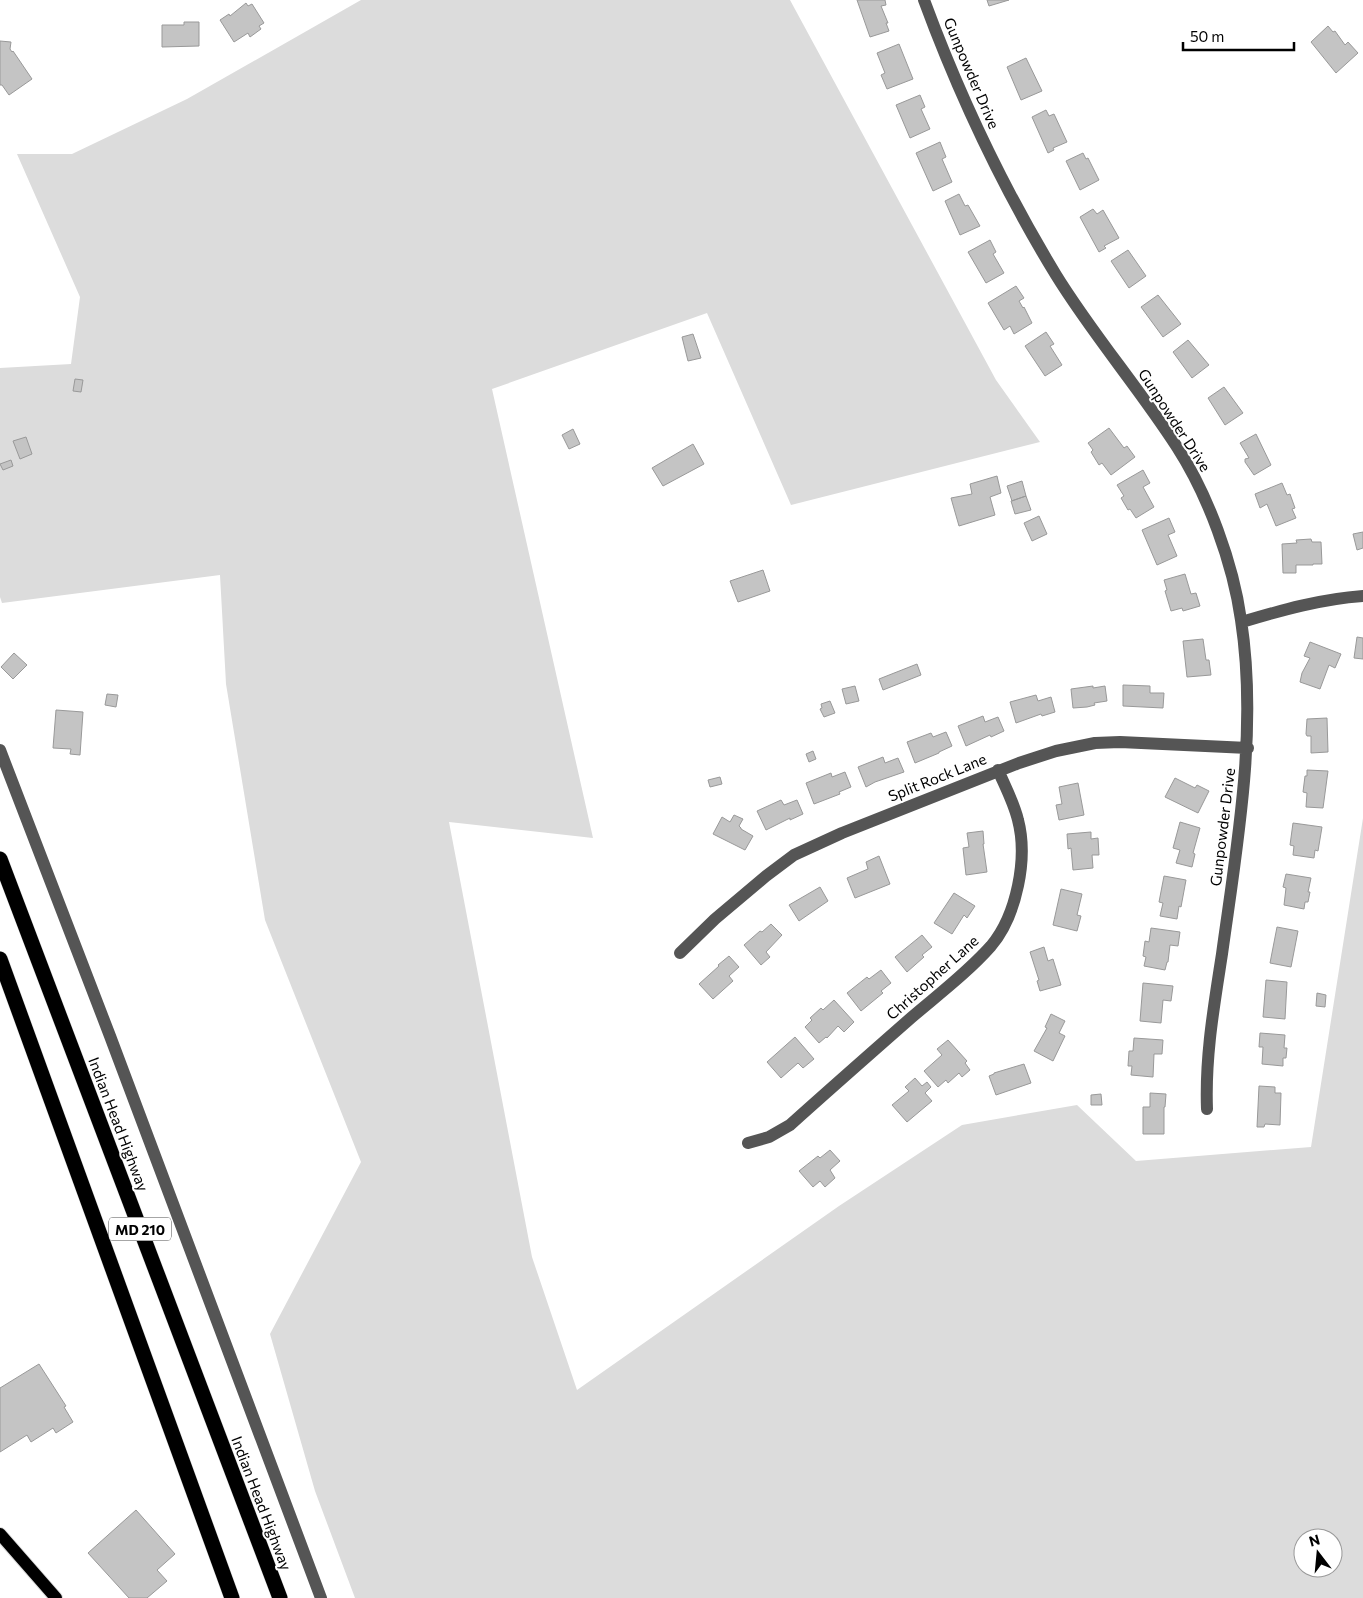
<svg xmlns="http://www.w3.org/2000/svg" width="1363" height="1598" font-family="Commissioner,sans-serif">
<style>
.green{fill:#dcdcdc;fill-rule:evenodd}
.building{fill:#c4c4c4;stroke:#999}
.lines{fill:none;stroke-linecap:round;stroke-linejoin:round}
.major-casing{stroke:#dbdbdb;stroke-width:14}
.highway-casing{stroke:#dbdbdb;stroke-width:16}
.minor{stroke:#555;stroke-width:12}
.major{stroke:#000;stroke-width:12}
.highway{stroke:#000;stroke-width:15}
.labels{text-anchor:middle;dominant-baseline:central;stroke-width:4;stroke-linejoin:round;paint-order:stroke}
.shield{fill:#fff;stroke:#4c4c4c;stroke-width:1}
.shield-label{font-size:14px;font-weight:bold;fill:#000}
.street-label{font-size:15px;fill:#000;stroke:#fff}
</style>
<rect width="100%" height="100%" fill="#fff"/>
<path class="green" d="M361,0H790L996,380L1040,442L791,505L707,313L492,389L593,838L449,822L532,1257L577,1390L839,1206L962,1125L1077,1105L1136,1161L1311,1147L1363,818V1598H355L315,1491L270,1334L361,1162L265,920L226,684L220,575L2,603L0,597V368L71,364L80,297L17,154H72L187,99ZM1303,1538H1333V1568H1303Z"/>
<path class="building" d="M857,0H885L886,5L881,6L888,23H886L889,31L870,37Z
M987,0H1009L989,6Z
M246,3L248,6L252,4L264,23L259,26L261,29L250,37L248,33L234,42L220,20L229,14L230,16Z
M184,22H199V46L162,47V25H184Z
M1328,26L1333,32L1335,31L1345,45L1348,42L1358,53L1336,73L1311,42Z
M0,41L11,42L10,49L12,52L13,51L32,79L9,95L2,85H0Z
M899,44L913,79L887,89L881,75L885,73L877,53Z
M1026,58L1042,91L1021,100L1007,67Z
M920,95L925,107L921,109L930,129L910,138L896,105Z
M1046,110L1049,116L1054,114L1067,142L1053,148L1054,150L1048,153L1032,117Z
M940,142L946,157L942,159L952,182L933,191L916,153Z
M1083,153L1086,159L1088,158L1099,180L1080,190L1066,161Z
M959,194L965,206L968,205L980,226L960,235L945,201Z
M1093,209L1097,214L1103,210L1119,238L1104,246L1106,248L1099,252L1080,217Z
M990,240L996,252L993,254L1004,273L986,283L968,252Z
M1128,250L1146,276L1129,288L1111,261Z
M1016,286L1024,298L1019,301L1023,308L1024,307L1032,323L1014,334L1010,326L1004,330L988,303Z
M1158,295L1181,324L1163,337L1141,307Z
M1046,332L1054,344L1050,346L1062,365L1045,376L1025,346Z
M693,334L701,358L688,361L682,337Z
M1188,340L1209,365L1192,378L1173,352Z
M75,379L83,380L81,392L73,391Z
M1224,387L1243,413L1225,425L1208,398Z
M1109,428L1124,448L1127,446L1135,457L1111,475L1102,463L1099,465L1091,452L1093,450L1088,443Z
M573,429L580,444L569,449L562,435Z
M1256,434L1271,465L1254,475L1245,462V459L1249,458L1240,443Z
M26,437L32,454L20,459L13,441Z
M693,444L704,464L663,486L652,468Z
M11,460L13,466L3,470L0,464Z
M1143,470L1150,483L1143,487L1154,507L1136,518L1130,509L1128,510L1121,498L1124,496L1117,485Z
M997,476L1001,493L990,497L995,515L959,526L951,498L972,494L970,484Z
M1022,481L1026,496L1012,501L1007,486Z
M1282,483L1287,495L1290,494L1295,508L1292,509L1296,518L1276,526L1267,504L1260,508L1255,494Z
M1026,496L1031,510L1015,514L1011,501Z
M1039,516L1047,534L1032,541L1024,523Z
M1169,518L1175,532L1168,535L1177,556L1157,565L1142,530Z
M1363,532V548L1357,550L1353,534Z
M1311,539L1312,542H1321L1322,564H1313V565H1296V573H1283L1282,544L1297,543L1296,540Z
M763,570L770,591L738,602L730,581Z
M1185,574L1191,594L1196,593L1200,606L1183,611L1182,608L1171,611L1165,591L1167,590L1164,580Z
M1357,637L1363,638V659L1354,658Z
M1203,639L1206,660H1209L1211,675L1187,677L1183,641Z
M1310,642L1341,654L1335,668L1329,665L1320,689L1300,682L1302,673L1310,658L1304,656Z
M14,653L27,665L13,679L1,667Z
M917,664L921,675L883,690L879,679Z
M1123,685L1150,686V693H1164L1163,708L1123,706Z
M855,686L859,701L846,704L842,689Z
M1093,686V688L1105,686L1107,701L1094,703L1095,705L1087,707L1073,708L1071,689Z
M107,694L118,695L116,707L105,705Z
M1036,695L1038,701L1051,697L1055,712L1042,716L1041,714L1016,723L1010,702Z
M830,701L835,713L824,717L820,709L822,708L821,704Z
M56,710L83,712L80,755L70,754L71,749L53,748Z
M983,716L985,722L998,717L1004,731L991,737L990,735L966,746L958,726Z
M1327,718L1328,752L1311,753V736H1307L1306,734L1307,719Z
M946,732L952,746L939,752V753L915,763L907,742L931,733L933,737Z
M813,751L816,759L809,762L806,754Z
M883,757L885,763L898,758L904,772L875,782L866,787L858,767Z
M1307,770L1328,771L1323,808L1306,807L1307,793L1303,792L1305,776H1307Z
M845,772L851,787L839,792L840,794L814,804L806,783L831,773L832,777Z
M720,777L722,784L710,787L708,780Z
M1175,778L1195,788L1197,785L1209,791L1198,813L1165,797Z
M1078,783L1084,815L1059,820L1056,805L1062,804L1059,787Z
M781,800L784,805L797,800L803,814L790,820V818L766,830L757,811Z
M734,815L743,819L739,826L741,828V829L753,836L745,850L713,834L722,817L730,822Z
M1180,822L1200,828L1193,853L1195,854L1192,867L1176,863L1180,850L1173,848Z
M1293,823L1322,827L1318,851L1315,850L1314,858L1293,855L1294,846L1290,845Z
M983,831L984,844H983L987,872L966,875L963,848L969,847L967,833Z
M1091,832V839L1098,838L1099,855H1092L1093,868L1073,870L1071,848L1068,849L1067,834Z
M879,856L890,884L855,898L847,878L868,869L866,862Z
M1286,874L1311,878L1308,892H1310L1308,902H1305L1304,909L1284,905L1286,888L1283,887Z
M1164,876L1186,880L1181,907L1179,906L1177,919L1160,916L1163,903L1159,902Z
M820,887L828,901L799,921L789,905Z
M1061,889L1082,894L1077,915L1081,916L1077,931L1053,925Z
M954,893L975,906L967,918L964,915L952,934L934,923Z
M771,924L782,935L766,952L770,957L761,965L744,945L760,931L762,932Z
M1277,927L1298,931L1291,967L1270,963Z
M1151,928L1180,932L1178,946L1170,945L1168,962H1167L1165,970L1144,966L1146,957L1143,956L1145,941L1149,942Z
M922,935L932,947L922,955L924,957L907,972L895,957Z
M1044,947L1048,961L1053,959L1061,985L1040,991L1037,981L1039,980L1030,952Z
M729,956L739,967L729,976L733,981L713,999L699,984L719,966L718,965Z
M881,970L891,983L881,991L883,993L861,1011L847,993L867,977L869,979Z
M1266,980L1287,982L1285,1019L1263,1017Z
M1143,983L1173,986L1171,1001L1163,1000L1161,1023L1140,1021Z
M1317,993L1326,995L1325,1007L1316,1006Z
M834,1000L854,1022L844,1032L838,1026L827,1038L826,1037L819,1043L805,1027L812,1020L810,1018L821,1008L823,1010Z
M1051,1014L1065,1021L1059,1033L1065,1036L1053,1061L1034,1051L1047,1028L1045,1027Z
M1260,1033L1285,1035L1284,1048H1287L1286,1058H1283V1066L1262,1064L1263,1047H1259Z
M795,1037L814,1059L803,1068L798,1063L781,1078L767,1062Z
M1134,1038L1163,1040L1162,1054H1154L1153,1077L1131,1075L1132,1066H1128L1129,1051H1133Z
M948,1040L967,1061L965,1063L970,1070L962,1077L959,1073L948,1083L946,1080L938,1087L924,1071L942,1055L937,1049Z
M1024,1064L1031,1083L996,1095L989,1076L994,1074V1073Z
M915,1078L922,1086L927,1082L931,1087L925,1093L932,1101L907,1122L892,1105L909,1091L905,1087Z
M1259,1086L1275,1087V1093H1281L1280,1125L1265,1124L1264,1127H1257Z
M1150,1093L1166,1094L1165,1107H1164V1134H1143V1107H1150Z
M1101,1094L1102,1105H1091V1095Z
M830,1150L840,1161L830,1170L835,1178L825,1187L820,1181L813,1187L799,1171L818,1156L820,1158Z
M39,1364L66,1406L64,1407L73,1422L56,1433L53,1428L31,1442L27,1435L0,1452V1388Z
M136,1510L175,1554L157,1570L167,1581L147,1598H129L88,1553Z"/>
<g class="lines">
<defs>
<path id="major" d="M0,1534L56,1598"/>
<path id="highway" d="M0,859L280,1598
M0,959L232,1598"/>
</defs>
<use href="#major" class="major-casing"/>
<use href="#highway" class="highway-casing"/>
<path class="minor" d="M924,0C959,95 1003,188 1056,275C1093,335 1139,388 1177,447C1208,495 1233,563 1241,620C1258,730 1237,845 1222,954C1214,1006 1205,1056 1207,1109
M1242,622C1282,610 1321,599 1363,596
M0,750L110,1036L321,1598
M680,953L715,919L766,876L794,855L842,833L1019,763L1056,751L1095,743L1120,742L1248,748
M748,1143L769,1137L790,1125C830,1089 871,1053 912,1017C939,994 968,972 991,946C1017,915 1028,858 1018,820C1014,803 1005,786 998,770"/>
<use href="#major" class="major"/>
<use href="#highway" class="highway"/>
</g>
<g class="labels">
<rect class="shield" x="109" y="1217.5" width="62" height="23" rx="4"/>
<g class="shield-label">
<text x="140" y="1229">MD 210</text>
</g>
<g class="street-label">
<text transform="translate(972 73) rotate(67)">Gunpowder Drive</text>
<text transform="translate(1175 420) rotate(57)">Gunpowder Drive</text>
<text transform="translate(937 777) rotate(-22)">Split Rock Lane</text>
<text transform="translate(1222 827) rotate(-83)">Gunpowder Drive</text>
<text transform="translate(932 977) rotate(-42)">Christopher Lane</text>
<text transform="translate(119 1124) rotate(69)">Indian Head Highway</text>
<text transform="translate(262 1503) rotate(69)">Indian Head Highway</text>
</g>
</g>
<g transform="translate(1318 1553) rotate(344)"><circle r="24" fill="#ffffff" stroke="#999999"/>
<path d="M0-4L9 19L0 12L-9 19Z" fill="#000000"/>
<text y="-8" font-size="14" font-weight="bold" text-anchor="middle" fill="#000000">N</text>
</g>
<path d="M1183 42v8h111v-8" fill="none" stroke="#000000" stroke-width="2.5"/>
<text x="1190" y="42" font-size="15" fill="#000000" stroke="#ffffff" stroke-width="4" paint-order="stroke">50 m</text>
</svg>
